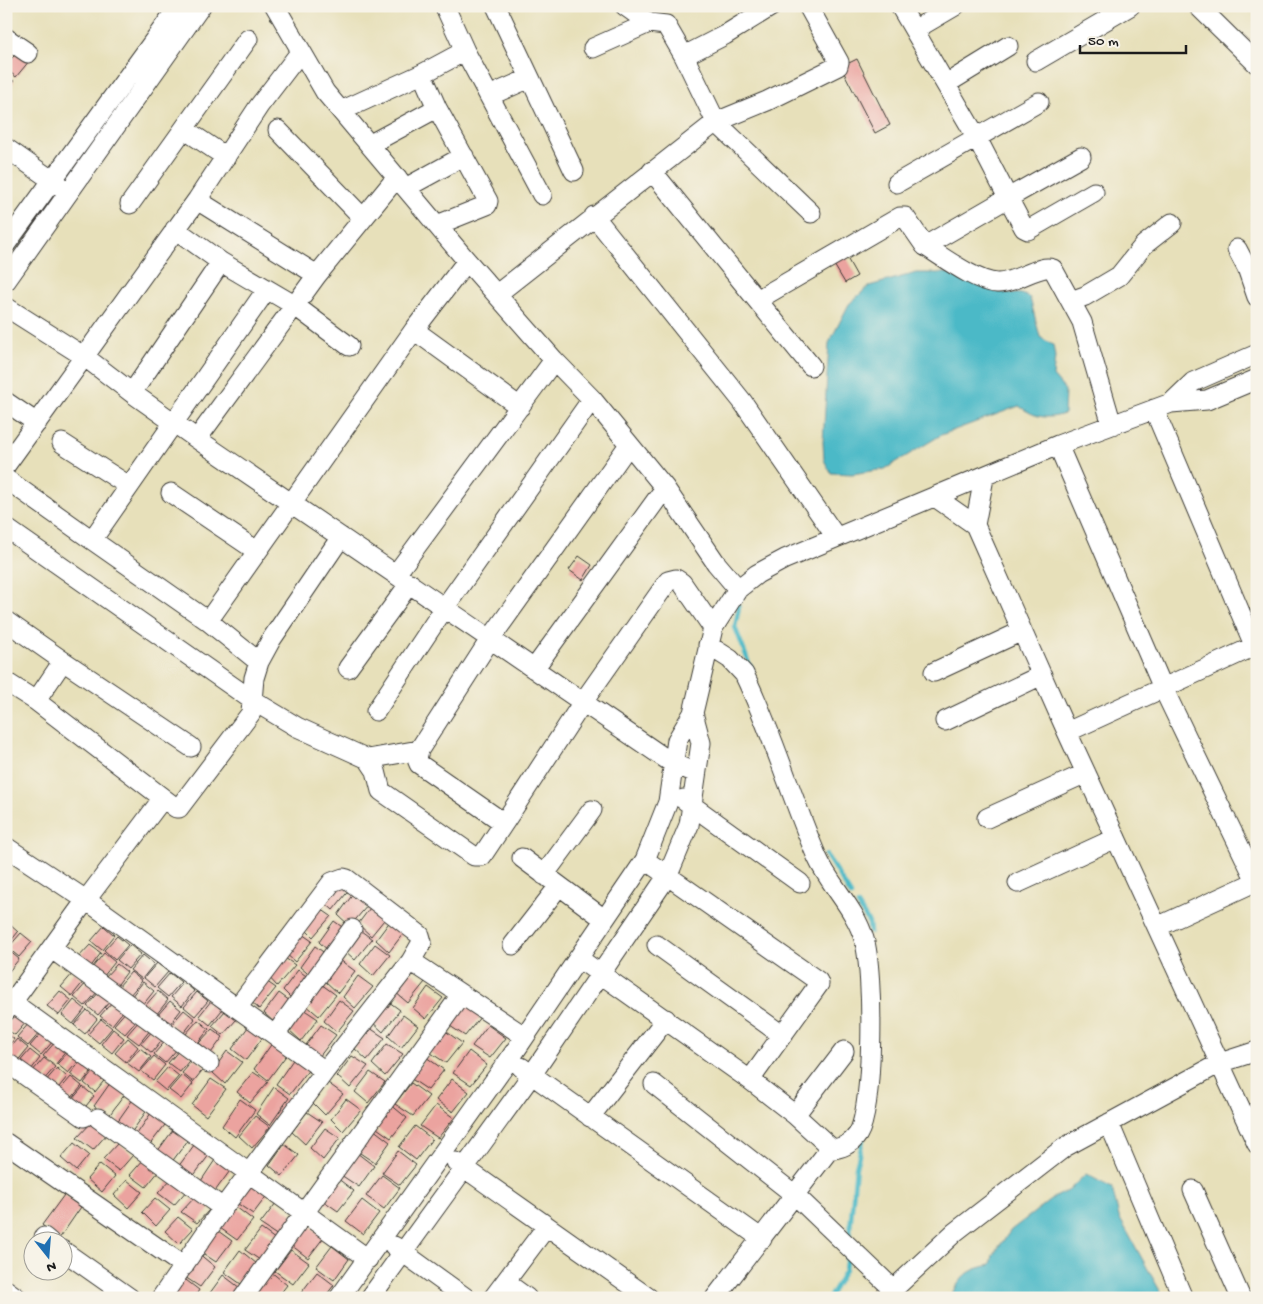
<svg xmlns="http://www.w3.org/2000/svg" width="1263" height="1304" font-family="'Gochi Hand',sans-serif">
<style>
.water{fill:#4cb9c7;stroke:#346a72}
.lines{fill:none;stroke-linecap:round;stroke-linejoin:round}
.stream{stroke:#4cb9c7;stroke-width:4.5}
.building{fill:#eba39f}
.minor-casing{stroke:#3a3934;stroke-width:21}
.minor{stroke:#fff;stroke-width:19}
</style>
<rect width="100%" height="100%" fill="#f7f3e8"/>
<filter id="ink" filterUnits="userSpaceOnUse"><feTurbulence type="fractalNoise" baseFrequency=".02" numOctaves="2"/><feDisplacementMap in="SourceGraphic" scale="10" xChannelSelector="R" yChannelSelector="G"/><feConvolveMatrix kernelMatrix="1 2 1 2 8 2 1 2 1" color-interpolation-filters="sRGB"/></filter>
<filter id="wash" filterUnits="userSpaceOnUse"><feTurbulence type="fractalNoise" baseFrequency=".0096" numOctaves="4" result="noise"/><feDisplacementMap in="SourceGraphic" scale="20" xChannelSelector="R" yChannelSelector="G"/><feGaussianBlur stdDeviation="1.12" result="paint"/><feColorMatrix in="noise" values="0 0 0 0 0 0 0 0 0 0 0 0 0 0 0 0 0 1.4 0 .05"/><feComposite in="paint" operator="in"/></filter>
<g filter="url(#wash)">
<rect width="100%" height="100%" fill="#e7e0ba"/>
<path class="water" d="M916,273H963L995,292L1022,294L1030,298L1040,337L1053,345L1055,357L1053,376L1065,390L1064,414C1046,420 1034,417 1019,406L941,435L885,469L852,474L831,473L824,460L823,442L829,343L849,304L869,286Z
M1086,1174L1112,1188L1119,1217L1164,1298H946L950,1296C964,1275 966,1270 991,1265L993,1255L1011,1230L1053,1198L1068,1191Z"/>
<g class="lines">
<path class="stream" d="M734,602L739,607L735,627L752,671
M826,855L851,895
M858,905L869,923L870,932
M849,1239L856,1167L863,1140
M829,1298L845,1270L847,1254"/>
</g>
<g id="blocks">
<path class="building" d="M18,52L30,60L16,77L6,69V64Z
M857,59L890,125L875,133L841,67Z
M6,76L14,81L6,94Z
M843,251L857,276L845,283L830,258Z
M579,556L592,565L583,580L569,570Z
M337,880L350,889L333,910L322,900Z
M353,894L368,905L350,926L338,915Z
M373,904L388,915L371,936L358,924Z
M318,907L331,916L313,937L303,927Z
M391,920L406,930L389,952L376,940Z
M334,921L349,932L331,953L319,942Z
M8,923L18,932L6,947V925Z
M104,926L114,935L102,950L91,941Z
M357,928L372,939L355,960L342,948Z
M299,932L312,941L295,962L284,952Z
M21,933L32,942L19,957L8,948Z
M117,936L128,945L115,960L104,950Z
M375,944L390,955L373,976L360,964Z
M90,945L101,953L89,969L77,959Z
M130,945L141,954L128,969L117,960Z
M315,946L330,957L313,978L300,967Z
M8,950L19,959L6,975V953Z
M104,953L115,962L103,977L92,968Z
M143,955L154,964L142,979L130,970Z
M282,956L295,965L277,986L267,975Z
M340,960L355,971L338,993L325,981Z
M157,963L168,972L155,987L144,978Z
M117,964L127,972L115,988L104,978Z
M298,970L313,981L295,1002L283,990Z
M410,971L425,982L408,1003L395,992Z
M74,972L84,981L72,996L61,987Z
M131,972L142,981L129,996L118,987Z
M170,973L181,982L168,997L157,988Z
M358,976L373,987L355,1008L343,997Z
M263,979L276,988L259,1009L248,999Z
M87,982L98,991L85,1006L74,997Z
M143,982L154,991L142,1006L131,997Z
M184,982L194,991L182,1006L171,997Z
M321,984L336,995L319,1016L306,1005Z
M428,987L443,998L426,1019L413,1008Z
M60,991L71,1000L59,1015L47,1006Z
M100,991L111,1000L98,1015L87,1006Z
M158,991L168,1000L156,1015L145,1006Z
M197,992L208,1001L195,1016L184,1007Z
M279,993L294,1004L277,1025L264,1013Z
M385,999L400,1010L383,1032L370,1020Z
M74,1000L85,1009L73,1024L62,1015Z
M339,1000L354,1011L337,1032L324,1021Z
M113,1001L124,1010L112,1025L100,1016Z
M170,1001L181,1010L169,1025L157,1016Z
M211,1001L222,1010L210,1025L199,1016Z
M463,1003L481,1016L465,1036L447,1024Z
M303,1009L318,1019L301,1041L288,1029Z
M87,1010L97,1019L85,1034L74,1025Z
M127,1010L138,1019L125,1034L114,1025Z
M184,1010L195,1019L183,1034L171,1025Z
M225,1011L236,1020L223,1035L212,1026Z
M16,1012L27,1021L15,1035L6,1029V1024Z
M403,1015L418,1026L401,1048L388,1036Z
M101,1019L112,1028L99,1043L88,1034Z
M140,1020L151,1029L139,1044L127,1035Z
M198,1020L209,1029L197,1044L185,1035Z
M30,1022L41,1031L28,1046L17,1037Z
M251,1023L266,1033L246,1060L232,1049Z
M321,1025L336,1035L319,1057L306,1045Z
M488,1025L506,1038L490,1058L472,1046Z
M370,1028L385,1038L367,1060L354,1048Z
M113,1029L124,1038L112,1053L101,1044Z
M154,1029L164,1038L152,1053L141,1044Z
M212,1029L223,1037L211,1053L199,1043Z
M444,1030L462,1043L446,1063L428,1051Z
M43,1031L54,1040L41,1055L30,1046Z
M6,1033L14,1039L6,1049Z
M128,1038L138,1047L126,1062L115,1053Z
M17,1039L28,1048L16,1063L6,1055V1052Z
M167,1039L178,1048L165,1063L154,1054Z
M56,1041L67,1050L55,1065L43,1056Z
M273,1042L288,1053L268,1080L254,1069Z
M387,1044L403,1054L385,1076L372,1064Z
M140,1048L151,1057L139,1072L127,1063Z
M181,1048L192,1057L180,1072L168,1063Z
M30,1050L40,1058L28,1074L17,1065Z
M70,1050L81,1058L68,1073L57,1064Z
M227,1051L242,1062L225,1084L212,1072Z
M469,1051L487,1065L471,1085L453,1073Z
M154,1056L165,1065L153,1080L141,1071Z
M352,1056L368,1066L350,1088L337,1076Z
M295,1057L310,1068L290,1094L276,1084Z
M426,1057L444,1070L428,1090L410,1078Z
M44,1058L55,1067L42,1082L31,1073Z
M195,1058L205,1067L193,1082L182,1073Z
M83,1059L94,1068L82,1083L70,1074Z
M168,1067L179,1076L166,1091L155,1082Z
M57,1068L67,1077L55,1092L44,1083Z
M96,1068L107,1077L95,1092L84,1083Z
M253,1072L268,1082L250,1103L237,1092Z
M370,1072L385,1082L368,1103L355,1092Z
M182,1075L193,1084L181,1099L169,1090Z
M71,1077L82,1086L69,1101L58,1092Z
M113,1079L128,1090L108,1117L94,1106Z
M211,1079L226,1089L206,1116L192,1105Z
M452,1079L469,1092L453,1112L436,1100Z
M328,1083L343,1094L325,1115L313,1103Z
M411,1083L429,1096L413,1116L395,1104Z
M83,1087L94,1096L82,1111L70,1102Z
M274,1087L289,1098L270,1125L256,1114Z
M136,1095L150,1106L131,1133L117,1122Z
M240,1099L255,1110L235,1137L222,1126Z
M346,1099L361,1110L343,1131L331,1119Z
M390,1104L407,1118L391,1138L374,1126Z
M436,1105L454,1118L438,1138L420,1126Z
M153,1110L168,1121L148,1147L135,1137Z
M307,1112L322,1122L305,1144L292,1132Z
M255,1116L270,1127L252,1148L239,1136Z
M92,1122L107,1134L93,1150L77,1138Z
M176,1126L191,1136L171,1163L157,1152Z
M415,1126L432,1139L416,1160L399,1147Z
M325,1128L340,1138L323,1160L310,1148Z
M373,1129L390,1142L375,1163L357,1151Z
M197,1141L212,1151L192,1178L178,1167Z
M74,1143L89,1155L76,1171L61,1158Z
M118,1143L133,1155L119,1171L103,1159Z
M284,1144L299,1155L282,1176L269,1165Z
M398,1151L416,1165L400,1185L382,1173Z
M357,1153L374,1166L359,1187L341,1175Z
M217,1157L232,1168L213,1194L199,1184Z
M144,1159L159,1171L146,1187L130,1175Z
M100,1164L115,1176L102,1192L87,1179Z
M382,1175L400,1188L384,1209L366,1196Z
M173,1177L188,1189L174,1205L158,1193Z
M337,1178L354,1191L338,1211L321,1199Z
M127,1180L142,1192L128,1208L114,1195Z
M251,1181L268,1194L253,1214L235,1202Z
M64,1195L81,1207L59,1239L42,1225Z
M196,1196L211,1208L197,1223L181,1212Z
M155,1198L170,1210L156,1226L142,1212Z
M362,1200L379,1213L363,1234L346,1221Z
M276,1203L294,1216L278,1236L260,1224Z
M236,1207L253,1220L237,1240L220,1228Z
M178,1217L193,1229L179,1244L165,1231Z
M307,1224L324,1237L308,1258L291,1245Z
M214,1228L232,1241L216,1262L198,1250Z
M261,1229L279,1242L263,1262L245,1250Z
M332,1246L349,1259L334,1280L316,1267Z
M240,1250L257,1264L241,1284L224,1272Z
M291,1250L309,1263L293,1284L275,1271Z
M198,1253L215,1267L200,1287L182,1275Z
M270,1271L287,1285L277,1298H261L254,1293Z
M317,1272L334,1285L324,1298H307L301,1293Z
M223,1275L240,1288L233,1298L207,1297Z
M182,1277L199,1290L194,1298H166Z"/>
</g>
</g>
<g filter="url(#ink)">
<use href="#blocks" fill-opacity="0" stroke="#3a3934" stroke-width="1"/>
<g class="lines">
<defs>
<path id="minor" d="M275,6L325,92L467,261L554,360L592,399L665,488L716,563L738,589
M447,6L445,7L465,51
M496,6L574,171
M772,6L725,35L684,56L716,122L811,213
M1198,6L1257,64
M649,23L666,25L684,56
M914,30L955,6
M6,38L28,53
M593,48L649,23L625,6
M1036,61L1130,6
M422,74L437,108L488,201L487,205L437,225
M946,84L1008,46
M489,96L530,78
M341,111L422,74L465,51L542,195
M184,129L226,157
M278,130L363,218
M376,141L437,108
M6,148L63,188
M1081,157L1008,198L1024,228L1028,230L1094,192
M652,171L757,300L900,217H905L925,246L1008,198L977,138L900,6
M897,183L1039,102
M411,185L464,156
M197,200L317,275
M130,204L248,39
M594,216L742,401L836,537
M175,229L221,262L294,305L349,346
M6,244L179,6
M925,246C943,257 976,282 997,283C1014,284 1041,263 1053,269L1082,322L1112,425
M1237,249L1247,268L1257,297
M6,281L201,6
M267,289L92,540L208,621L414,330L467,261
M497,294L716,122L767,101L838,66L839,62L808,6
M757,300L811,366
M1071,301L1085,296L1119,276L1144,245L1172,223
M6,307L85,357L132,393L197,439L672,763L696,773
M414,330L520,407
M132,393L221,262
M6,402L37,423
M1171,403L1193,382L1257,354
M1154,409L1257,652
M197,439L317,275L397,177
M62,443L129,486
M1058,445L1163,688L1257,883
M628,446L491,638L419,750L417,759L419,764L504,823L583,702L668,581L676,579L682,583L713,628
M6,465L197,200L259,106L301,51
M6,479L92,540
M171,493L257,551
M935,497L975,525L1067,732L1257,1144
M975,525L984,478
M6,528L252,700L297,727L368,759L376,771L381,791L474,856H482L504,823
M396,574L554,360
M6,621L63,661
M208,621L259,662
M708,645L730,659L744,674C773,733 791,797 817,857C830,886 855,908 864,939C874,971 874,1107 858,1134C851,1145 841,1148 829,1150
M348,668L410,583
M534,669L665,488
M934,672L1022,631
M6,682L36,701L176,808H179L251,713L254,678L259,662L271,640L341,537
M36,701L63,661L191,747
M376,711L445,607L592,399
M945,721L1042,675
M1067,732L1257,645
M368,759L419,750
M163,798L86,900L325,1071
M683,799L800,883
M987,818L1086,773
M6,847L86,900L6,1011
M522,858L604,919
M645,860L818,981L819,984L750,1080
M544,875L592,810
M1018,883L1116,838
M1157,927L1257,881
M513,945L559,886
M657,945L782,1035
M52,949L209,1063
M578,958L750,1080L795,1115L829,1146V1150L715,1298
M6,998L368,1259
M237,1008L332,882L343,878L347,879L420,935L422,942L411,961
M275,1035L352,929
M6,1062L84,1117
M521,1067L762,1239
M654,1084L795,1195L893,1289
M795,1115L844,1051
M590,1117L666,1019
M98,1118L223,1208
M1109,1123L1183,1298
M6,1143L184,1266
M456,1162L649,1298
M1193,1190L1241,1298
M44,1237L50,1242
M394,1246L466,1298
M62,1250L130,1298
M505,1282L527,1298
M6,1290L17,1298
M161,1298L223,1208L325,1071L411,961L524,1036
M243,1298L461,995
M339,1298L509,1060L645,860L668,802L677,740L693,713L713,628L738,589L757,574L785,559L1058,445L1171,403L1207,400L1257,379
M370,1298L533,1073L668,875L689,825L701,743L693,713
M493,1298L547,1226
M884,1298L955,1232L1065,1147L1220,1063L1257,1051"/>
</defs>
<use href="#minor" class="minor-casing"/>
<use href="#minor" class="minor"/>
</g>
</g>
<rect width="1263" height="1304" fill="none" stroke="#f7f3e8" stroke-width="25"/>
<g transform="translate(48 1256) rotate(163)"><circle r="24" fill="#f7f3e8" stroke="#9f9d96"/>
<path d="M0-4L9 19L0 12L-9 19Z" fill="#1f6fb2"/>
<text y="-8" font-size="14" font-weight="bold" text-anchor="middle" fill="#1c1c1c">N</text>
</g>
<path d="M1080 45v8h106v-8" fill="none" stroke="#1c1c1c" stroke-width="2.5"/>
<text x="1088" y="45" font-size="15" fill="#1c1c1c" stroke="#f7f3e8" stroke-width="4" paint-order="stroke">50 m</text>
</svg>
